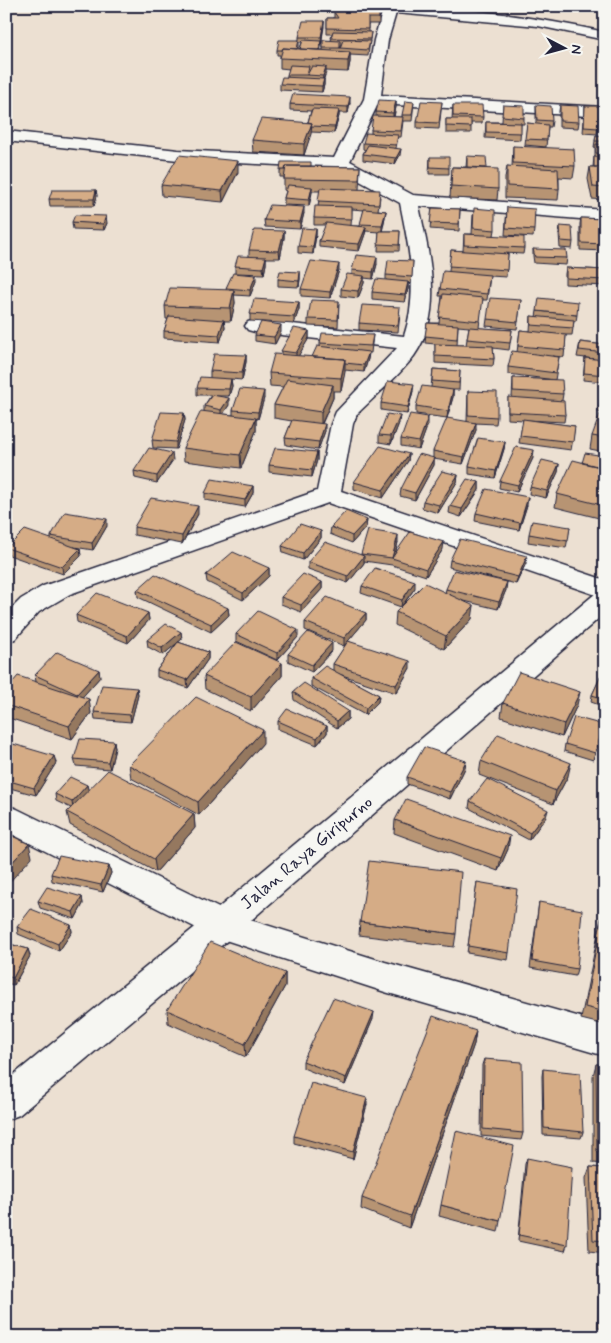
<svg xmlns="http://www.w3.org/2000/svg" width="611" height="1343" font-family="Mynerve,sans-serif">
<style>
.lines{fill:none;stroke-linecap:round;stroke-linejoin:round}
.minor-casing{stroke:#22223b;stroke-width:3}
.secondary-casing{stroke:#22223b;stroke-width:3}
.minor{fill:#f6f6f2;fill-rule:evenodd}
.secondary{fill:#f6f6f2;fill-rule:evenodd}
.wall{fill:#b79473;stroke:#22223b;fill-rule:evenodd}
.shaded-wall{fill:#95785e;stroke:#22223b}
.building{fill:#d5ac86;stroke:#22223b}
.labels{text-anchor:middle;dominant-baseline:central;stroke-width:5;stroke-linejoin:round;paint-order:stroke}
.street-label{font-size:18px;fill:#22223b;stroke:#f6f6f2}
</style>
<rect width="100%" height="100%" fill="#ece0d2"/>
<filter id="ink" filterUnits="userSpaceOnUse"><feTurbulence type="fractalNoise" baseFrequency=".02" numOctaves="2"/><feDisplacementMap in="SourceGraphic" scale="10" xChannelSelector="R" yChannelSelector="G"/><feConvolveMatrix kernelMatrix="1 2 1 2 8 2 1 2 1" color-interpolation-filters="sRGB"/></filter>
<g filter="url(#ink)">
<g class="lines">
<defs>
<path id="minor" d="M384,6C458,6 532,16 605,32V40L538,26L396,13L388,40L381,95L605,107V117L378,104L350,161L413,195L605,210V221L419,206C429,254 445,313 414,356C398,377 376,395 357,414L353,424L341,491L605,580V598L328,503L70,594L39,612L15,639L6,642V614L21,599L43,586L317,491L331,424L336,412L397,348L255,332L248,330L245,326L248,322L255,320L404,336C419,291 409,248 400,203L336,168L178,160L6,141V131L178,150L334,158L364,99L374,40Z
M6,805L17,809L231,914L385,962L605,1024V1056L385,992L210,935L6,831Z"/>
<path id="secondary" d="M605,590V613L234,935L19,1115L6,1120V1081L210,915L596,593Z"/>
</defs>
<use href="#minor" class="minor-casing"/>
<use href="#secondary" class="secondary-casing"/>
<use href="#minor" class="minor"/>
<use href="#secondary" class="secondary"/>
</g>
<path class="wall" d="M333,6H377V10L379,18V24H368V32H371L368,56L350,55V62L348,72L326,71L324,79V85L322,92L280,90V84L287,77L289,69L280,68V55H277V50L299,40V37L324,21V27L320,50H323V40L331,41L332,34H327V18H334V12L345,10H333ZM299,42H302L300,49H299Z
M396,101V107L394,117H402V115L414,102L412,121H403L401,137H398L396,148L400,155L395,164L363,160V154L365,150L363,149V143L371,134V130L376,116V112Z
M442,102L439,129L417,128V122Z
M350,103L348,113H339V116L334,133L311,132L304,155L253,152L252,140L308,122L311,111L290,110V104Z
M453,105L483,117L482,123H471V133H446V119H452Z
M503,105L524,118V124H521L520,140L485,138L486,122H502Z
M536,105L552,121L551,127H548L546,147L525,145L527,123L536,124Z
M560,105L579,122L578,128L559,127V111Z
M585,106L598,128L597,134L583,133Z
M604,124L605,200L592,199L588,179L590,167H593L594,157H595V147H594L596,135L604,136L603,131Z
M513,146L575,166L573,178L559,177V189L558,200L505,198V178L507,166L512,167Z
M467,156L487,168L498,189L497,200L450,198L452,167H466Z
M430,157L449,168V174H429Z
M311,166L360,167L359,190L380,197L378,210L386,211L385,217L382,231H400L399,251H378L379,232L366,231L365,234L359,251L319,247V241L326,225H314V218L318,207L320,191H312L309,206L284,205V198L286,191L284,190V177H280V170ZM352,209L364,210L360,226H351Z
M238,172L223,202L162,196L161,185Z
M96,190L97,196L94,206H50L49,199Z
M507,207L534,230L533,237L505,235Z
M432,208L460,209L459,231L430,229Z
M304,213L300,229L265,227L264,220Z
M473,215L495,230L494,235L524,248L523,254L503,253L508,254L506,277L490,276L487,300H482L479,328L512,330L509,350L493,348L494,359L493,366L435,363V344L425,343L427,323H439L442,296H439L440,289L449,271L451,250L463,251L464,234H472ZM458,326L469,327L466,345H457Z
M581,218L605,219V251L580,250V224Z
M72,222L107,223L104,230L73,229Z
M560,226L573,242L572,249L560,248L559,233Z
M316,229V235L313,254L298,253V246Z
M284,231V238L280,258H266V264L264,274L236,273L256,281L250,296L234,295L235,303L231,321H224L225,327L220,342L164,338V331L168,319H166L165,306L227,290L226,288L235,273V266L249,256V250Z
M533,249L567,258L566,265L534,263L533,256Z
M413,261L411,284L408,283V289L405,302L372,299V292L386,280V275Z
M377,264L373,279L364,278V283L358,298L341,296V289L352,275V270Z
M566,268L605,270V286L565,284V274Z
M339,270L330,298L301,296V289Z
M300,272V279L299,287L278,286V279Z
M521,300L517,329L486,326L487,319Z
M339,301L338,327L308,326V319Z
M299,302V309L294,324L250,321V314Z
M537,311L577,315L576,321H574L572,335H566L564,357L552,356L559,357L555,380L563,394L562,400L565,415L564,422L526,420L575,426L571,450L519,443L523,420L508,419V397L512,398L513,378L555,380L508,374V367L517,352L520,330L530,331L531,316L536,317Z
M400,314L398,332L359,330V323Z
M309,331V338L298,356L312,357L320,346V343L373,335L371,353H369L368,359L364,372L345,370L341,391H333V398L322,424L325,431L318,450L286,445L285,438L292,421L274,418V405L283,387L270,386L269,373L281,355V351Z
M281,332L275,344L255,341V335Z
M580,342L605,345V382L583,380L585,358L594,359L577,357Z
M246,355V362L242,380L231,379L232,386L229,396H216L229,405L223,414L233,415V410L264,398L258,419H256V431L241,468L184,461L183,448L204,412V406L211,395H197V388L210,378V371Z
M433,369L460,371L459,390H453V397L447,418L416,414V406L431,387Z
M605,390V414L598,412L600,399Z
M413,391L407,414L381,410V403Z
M468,391L497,417L496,424L474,423L476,430L463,464L434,459V465L415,500L400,496L401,489L433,457V451L467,421Z
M184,413L185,420L176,449L153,448L152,440Z
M605,415V452L590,449L592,436Z
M399,423L391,444L379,442V435Z
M428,424L419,449L401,446V439Z
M505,442L504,449L495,478L469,474V466Z
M317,452V460L312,477L269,472V465Z
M409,454L408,461L383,498L354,489V482Z
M533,458L517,492L499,488L500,481Z
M173,460L157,483L135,478L134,471Z
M582,463L605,505L599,518L555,507L557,494Z
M559,464L558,472L546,498L529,494L530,487Z
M458,475L457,482L438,513L422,508L423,501Z
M479,482V490L461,517L449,513L450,506Z
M253,486V493L245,507L205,500V493Z
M527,505L519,530L475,521L476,513Z
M198,514L182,544L134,535V527Z
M367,520L366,527L352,543L330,534L331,527Z
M107,526L93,550L74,547L80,549L81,556L63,574L9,555L7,548L51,539V536Z
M570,527L566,548L528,542L529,534Z
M321,531V538L303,560L283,553L282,546Z
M398,542L395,555L443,549L426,576L392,565L364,561V563L348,583L308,569V562L361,555V554Z
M450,560L526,563L516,584L449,567Z
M269,568V576L243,600L207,582L206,575Z
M322,582V589L301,612L281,604V597Z
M362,586L415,588L403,605L445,593L446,589L506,590L498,609L464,601L472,619L444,649L395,625L396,612L401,607L361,593Z
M137,590L228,608L229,615L211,632L138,597Z
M148,613L149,620L128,643L77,622L76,615Z
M366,613V620L348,641L410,668L396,693L339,674L379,695L378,702L365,715L311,686V678L333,670V664L348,642L344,646L305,630V622Z
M181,632L182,639L178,642L208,652V659L188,688L157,677V670L177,643L163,655L148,647L147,640Z
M236,634L298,637L277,660L236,641Z
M332,651L312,672L288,661V654Z
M282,663V676L251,711L205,689L204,676Z
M605,667V707L591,702L592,695Z
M99,670L100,677L82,697L91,713L72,739L6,717V690L36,682L35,675Z
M137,688L138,695L131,722L95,719L94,712Z
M293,692L348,711V719L337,728L294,700Z
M503,703L577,705L562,737L501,717Z
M278,721L327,726V733L317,745L278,729Z
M604,725L593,760L564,751L565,744Z
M114,741L115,748L110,769L76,766L74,759Z
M263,743L199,815L131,778L129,765Z
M6,755L54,756L56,763L36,795L6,787Z
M466,761L465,768L450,799L407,784V777Z
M481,761L568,776L553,804L479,775Z
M87,785L88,791L194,814L195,828L156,872L70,825L67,812L71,808L56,801L55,794Z
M470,801L546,817L529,840L469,808Z
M395,820L508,849L498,871L394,833Z
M109,866L111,873L103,892L52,881L51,874Z
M477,882L509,953L508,960L467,953Z
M82,897L83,904L75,919L40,908L38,901Z
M539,902L577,969L575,976L530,968Z
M603,910L605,911V1025L581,1019L600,923Z
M360,922L456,934L454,947L359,935Z
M71,925L72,932L59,951L18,934L17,927Z
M6,943L28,949L30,956L14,985L6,983Z
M285,973V986L246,1057L168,1023L167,1010Z
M373,1019L345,1085L303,1068V1061Z
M476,1031L474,1044L409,1228L361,1209L362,1198Z
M484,1059L523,1133L521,1140L481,1136L482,1065Z
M596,1064L605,1065V1164L593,1163V1076Z
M543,1069L583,1132L581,1138L543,1135L542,1076Z
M367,1104L353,1159L294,1143V1136Z
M527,1158L567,1245L565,1251L518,1241L525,1164Z
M590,1167L605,1168V1253L589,1251L586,1178Z
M441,1205L500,1221L498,1232L439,1216Z
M603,1261L605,1262V1329L598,1328L599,1272Z"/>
<path class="shaded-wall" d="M324,21L321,47L319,56V50L321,42Z
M350,52V62L348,72V61Z
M326,67V73L322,82L323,76Z
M324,79V85L322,92V86Z
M350,97V103L348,113V107Z
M396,101V107L393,119V113Z
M339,110V116L334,133L335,127Z
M312,123L311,134L304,155V144Z
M401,149L400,155L395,164L396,158Z
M238,161V172L223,202L222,191Z
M312,187V193L309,206V200Z
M96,190L97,196L94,206V199Z
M304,207V213L300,229V222Z
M386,211L385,217L382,232V225Z
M106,216L107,223L104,230L103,224Z
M366,227L365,234L359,251V244Z
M316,229V235L313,254V247Z
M284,231V238L280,258L279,251Z
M266,257V264L264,274L263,268Z
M377,257V264L373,279V272Z
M339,264V270L330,298V292Z
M300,272V279L299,287V281Z
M256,275V281L250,296V290Z
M364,276V283L358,298V291Z
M408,282V289L405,302V295Z
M234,290L235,303L231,321L230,308Z
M299,302V309L294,324V317Z
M224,320L225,327L220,342L219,335Z
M281,325V332L275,344L274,337Z
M309,331V338L296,360V353Z
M369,352L368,359L364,372V365Z
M246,355V362L242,380V373Z
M345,359V372L341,391V378Z
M231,379L232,386L229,396V389Z
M414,384L413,391L407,414L408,407Z
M333,385V398L321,425V412Z
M453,390V397L447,418L448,411Z
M264,391V398L258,419V412Z
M229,398V405L221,417V410Z
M184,413L185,420L176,449V442Z
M400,416L399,423L391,444V436Z
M428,417V424L419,449V442Z
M256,418V431L241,468L240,455Z
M476,423V430L463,464L464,457Z
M325,424V431L318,450L319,442Z
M505,442L504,449L495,478L496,471Z
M534,450L533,458L517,492L518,485Z
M317,452V460L312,477V470Z
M172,453L173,460L157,483V476Z
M409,454L408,461L383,498V490Z
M434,458V465L415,500V493Z
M559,464L558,472L546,498L547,491Z
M458,475L457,482L438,513L439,505Z
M479,482V490L461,517L462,509Z
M253,486V493L245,507V500Z
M528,497L527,505L519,530L520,523Z
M605,497V505L599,518L602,505Z
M198,506V514L182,544V536Z
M107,519V526L93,550L92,543Z
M367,520L366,527L352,543V536Z
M321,531V538L303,560V553Z
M398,535V542L394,559L392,558Z
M444,542L443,549L426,576V569Z
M80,549L81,556L63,574L62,567Z
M364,556V563L348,583V576Z
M527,556L526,563L516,584L518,577Z
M269,568V576L243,600V593Z
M415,581V588L401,607L402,600Z
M322,582V589L301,612V605Z
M507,582L506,590L498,609L499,602Z
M474,606L472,619L444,649L446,636Z
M228,608L229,615L211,632V624Z
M148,613L149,620L128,643L127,636Z
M366,613V620L344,646V638Z
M298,630V637L277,660V653Z
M181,632L182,639L163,655L162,648Z
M332,643V651L312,672V665Z
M208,652V659L188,688L187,680Z
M410,661V668L396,693V685Z
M282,663V676L251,711V697Z
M99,670L100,677L78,702L77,694Z
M137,688L138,695L131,722L130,715Z
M580,692L577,705L562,737L564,724Z
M379,695L378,702L365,715L366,708Z
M89,699L91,713L72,739L69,726Z
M348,711V719L337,728V721Z
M604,725L602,733L593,760L595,753Z
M327,726V733L317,745V738Z
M263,730V743L199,815L198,802Z
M114,741L115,748L110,769L108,762Z
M54,756L56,763L36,795L34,788Z
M466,761L465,768L450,799V792Z
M571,763L568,776L553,804L556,791Z
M87,785L89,793L73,809L72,802Z
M548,810L546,817L529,840L530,833Z
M194,814L195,828L156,872L154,859Z
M510,836L508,849L498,871L501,858Z
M29,844L32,857L6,886V869Z
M109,866L111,873L103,892L101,885Z
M82,897L83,904L75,919L73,912Z
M71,925L72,932L59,951L58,944Z
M28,949L30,956L14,985L13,978Z
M285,973V986L246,1057L245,1044Z
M374,1012L373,1019L345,1085L346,1078Z
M476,1031L474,1044L409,1228L410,1216Z
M367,1098V1104L353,1159V1152Z"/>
<path class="building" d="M339,10H379V18H368V29L327,28V18H338L334,12Z
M303,21H324L321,37H299Z
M333,31L371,32L370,39L331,38Z
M279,40H299L297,49L283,48L282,50H277Z
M303,40L321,41L319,50L300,49Z
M323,40L340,41V48H323Z
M343,40L370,41L368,50L340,48Z
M283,48L350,52L348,61L280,58Z
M290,65L309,66L307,75H287Z
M312,66L326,67L323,76L307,75Z
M282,77L324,79L322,86L280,84Z
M293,94L350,97L348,107L290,104Z
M379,100L396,101L393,113L376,112Z
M405,101L414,102L412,115H402Z
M421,101L442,102L439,123L417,122Z
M453,105H482L483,117L453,116Z
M503,105L524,106V118L502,116Z
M536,105L551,106L552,121L537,120Z
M560,105L578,106L579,122L560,121Z
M585,106H599L598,128L584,127Z
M312,109L339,110L335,127L311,126L312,123L308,122Z
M373,116L403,117L401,131L371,130Z
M261,119L312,123L304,144L252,140Z
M446,119H471V127L446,126Z
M486,122L521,123V133L486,132Z
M527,123L548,125L547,140L525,139Z
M366,133L398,135L396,145L363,143Z
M596,135L605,136V141H595Z
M596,144L605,145V154L596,153Z
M368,145L401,149L396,158L363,154Z
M513,146L574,149L575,166L513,163Z
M179,155L238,161L222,191L161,185Z
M467,156L486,157L487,168L467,167Z
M430,157H449V168L430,167Z
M594,157L605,158V167H594Z
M281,162H311V166H286L285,170H280Z
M286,166L360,167L359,180L284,179Z
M507,166L558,169L559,189L507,186Z
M452,167L498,169V189L451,186Z
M590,167H605V188L593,187Z
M288,185L312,187L309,200L284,198Z
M320,188L380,190L379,204L318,201Z
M52,190H96L94,199H49Z
M270,205L304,207L300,222L264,220Z
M315,206L352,207V219L314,218Z
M507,207L535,209L534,230L506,228Z
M432,208L460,209L459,224L430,223Z
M474,208L495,210V230L473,228Z
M364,209L386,211L382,225L360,224Z
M75,215L106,216L103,224L72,222Z
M581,218L605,219V244L581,243Z
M326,223L366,227L359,244L319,241Z
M560,226L572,227L573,242L561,241Z
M302,228L316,229L313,247L298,246Z
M254,230L284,231L279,251L249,250Z
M379,231H400L399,245L378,244Z
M464,234L524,237V248L464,245Z
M533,249L566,250L567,258L535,257Z
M451,250L508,254L507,270L449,266Z
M356,255L377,257L373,272L352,270Z
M238,256L266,257L263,268L235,266Z
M388,260L413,261L412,277L386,275Z
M311,261L339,264L330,292L301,289Z
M566,268L605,270V280L566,278Z
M280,271L300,272L299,281L278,279Z
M443,271L490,275L487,294L440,289Z
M233,273L256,275L250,290L226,288Z
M347,274L364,276L358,291L341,289Z
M376,279L408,282L405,295L372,292Z
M170,288L234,290L230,308L165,306Z
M443,294L483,298L480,321L439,317Z
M490,298L521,300L518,322L487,319Z
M539,298L578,302L577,315L537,311Z
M254,299L299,302L294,317L250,314Z
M311,300L339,301L338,320L308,319Z
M362,305L400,307L398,326L359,323Z
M169,316L224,320L219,335L164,331Z
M531,316L574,320L573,328L531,325Z
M261,322L281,325L274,337L255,335Z
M427,323L458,325L457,339L425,336Z
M469,327L512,330L510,343L467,339Z
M294,328L309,331L296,353L281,351Z
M520,330L566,335L565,350L518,346Z
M322,333L373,335L371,346L320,343Z
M580,342L605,345V353L579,350Z
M435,344L493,346L494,359L435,356Z
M317,346L369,352L364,365L345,363V359L312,357Z
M512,351L559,357L556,373L508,367Z
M214,354L246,355L242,373L210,371Z
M274,354L345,359L341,378L269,373Z
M585,358L605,360V375L584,373Z
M433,369L460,371L459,383L432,381Z
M200,377L231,379L229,389L197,388Z
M513,378L562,380L563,394L513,391Z
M287,379L333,385L321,412L274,405Z
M388,381L414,384L408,407L381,403Z
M422,386L453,390L448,411L416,406Z
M240,389L264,391L258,412L233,410Z
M605,390V400L600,399Z
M468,391L497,392V417L468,415Z
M212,395L229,398L221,410L204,406Z
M508,397L564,401L565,415L508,412Z
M201,411L256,418L240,455L183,448Z
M161,412L184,413L176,442L152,440Z
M387,414L400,416L391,436L379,435Z
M410,414L428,417L419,442L401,439Z
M600,414L605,415V438L592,436Z
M447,418L476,423L464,457L433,451Z
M523,419L575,426L573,442L520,436Z
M292,420L325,424L319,442L285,438Z
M478,438L505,442L496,471L469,466Z
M380,446L409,454L383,490L354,482Z
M516,447L534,450L518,485L500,481Z
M149,448L172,453L157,476L134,471Z
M275,448L317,452L312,470L269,465Z
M585,453L605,456V468L582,463Z
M419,454L434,458L415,493L401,489Z
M542,460L559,464L547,491L530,487Z
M573,460L605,468V497L602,505L557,494Z
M442,471L458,475L439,505L423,501Z
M212,479L253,486L245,500L205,493Z
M467,479L479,482L462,509L450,506Z
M486,489L528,497L520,523L476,513Z
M151,498L198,506L182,536L134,527Z
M346,511L367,520L352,536L331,527Z
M65,512L107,519L92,543L51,536Z
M532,521L570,527L568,541L529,534Z
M300,524L321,531L303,553L282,546Z
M25,530L80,549L62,567L7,548Z
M368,530L398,535L392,558L361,554Z
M410,532L444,542L426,569L392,558Z
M460,539L527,556L518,577L450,560Z
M325,542L364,556L348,576L308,562Z
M233,552L269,568L243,593L206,575Z
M375,568L415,581L402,600L362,586Z
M454,570L507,582L499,602L446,589Z
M155,574L228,608L211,624L137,590Z
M303,574L322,582L301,605L281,597Z
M425,583L474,606L446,636L396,612Z
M97,593L148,613L127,636L76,615Z
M327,597L366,613L344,638L305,622Z
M258,611L298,630L277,653L236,634Z
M166,624L181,632L162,648L147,640Z
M308,632L332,643L312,665L288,654Z
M348,641L410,661L396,685L333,664Z
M178,642L208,652L187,680L157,670Z
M236,642L282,663L251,697L204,676Z
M57,652L99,670L77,694L35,675Z
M325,666L379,695L366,708L311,678Z
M605,667V699L592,695Z
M519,672L580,692L564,724L503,703Z
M18,676L89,699L69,726L6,705V690Z
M304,683L348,711L337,721L293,692Z
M102,685L137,688L130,715L94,712Z
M196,697L263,730L198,802L129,765Z
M287,709L327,726L317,738L278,721Z
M574,717L604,725L595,753L565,744Z
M498,734L571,763L556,791L481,761Z
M80,739L114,741L108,762L74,759Z
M13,744L54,756L34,788L6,780V755Z
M424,747L466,761L450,792L407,777Z
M108,770L194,814L154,859L67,812Z
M70,777L87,785L72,802L55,794Z
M487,779L548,810L530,833L470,801Z
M406,799L510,836L501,858L395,820Z
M6,833L29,844L6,869Z
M59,856L109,866L101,885L51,874Z
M369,861L461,872L456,934L360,922Z
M477,882L517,889L509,953L468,946Z
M47,887L82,897L73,912L38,901Z
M539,902L582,910L577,969L532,961Z
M31,909L71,925L58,944L17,927Z
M603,910L605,911V1012L585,1007Z
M210,942L285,973L245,1044L167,1010Z
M6,943L28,949L13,978L6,976Z
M333,998L374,1012L346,1078L303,1061Z
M433,1016L476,1031L410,1216L362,1198Z
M484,1059L522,1062L523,1133L483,1129Z
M596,1064L605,1065V1152L597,1151Z
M543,1069L580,1073L583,1132L544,1128Z
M311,1083L367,1098L353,1152L294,1136Z
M456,1131L514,1146L500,1221L441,1205Z
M527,1158L572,1167L567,1245L519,1235Z
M590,1167L605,1168V1241L593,1240Z
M603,1261L605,1262V1318H603Z"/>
</g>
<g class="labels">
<g class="street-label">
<text transform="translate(307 853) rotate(-40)">Jalan Raya Giripurno</text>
</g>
</g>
<rect width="611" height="1343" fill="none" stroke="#f6f6f2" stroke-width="25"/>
<rect x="12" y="12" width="586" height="1318" fill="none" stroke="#22223b" stroke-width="2" filter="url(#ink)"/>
<g transform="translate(564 48) rotate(96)" stroke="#f6f6f2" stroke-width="4" paint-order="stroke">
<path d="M0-4L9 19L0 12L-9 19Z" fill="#22223b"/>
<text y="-8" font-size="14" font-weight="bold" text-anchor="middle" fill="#22223b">N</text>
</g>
</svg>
